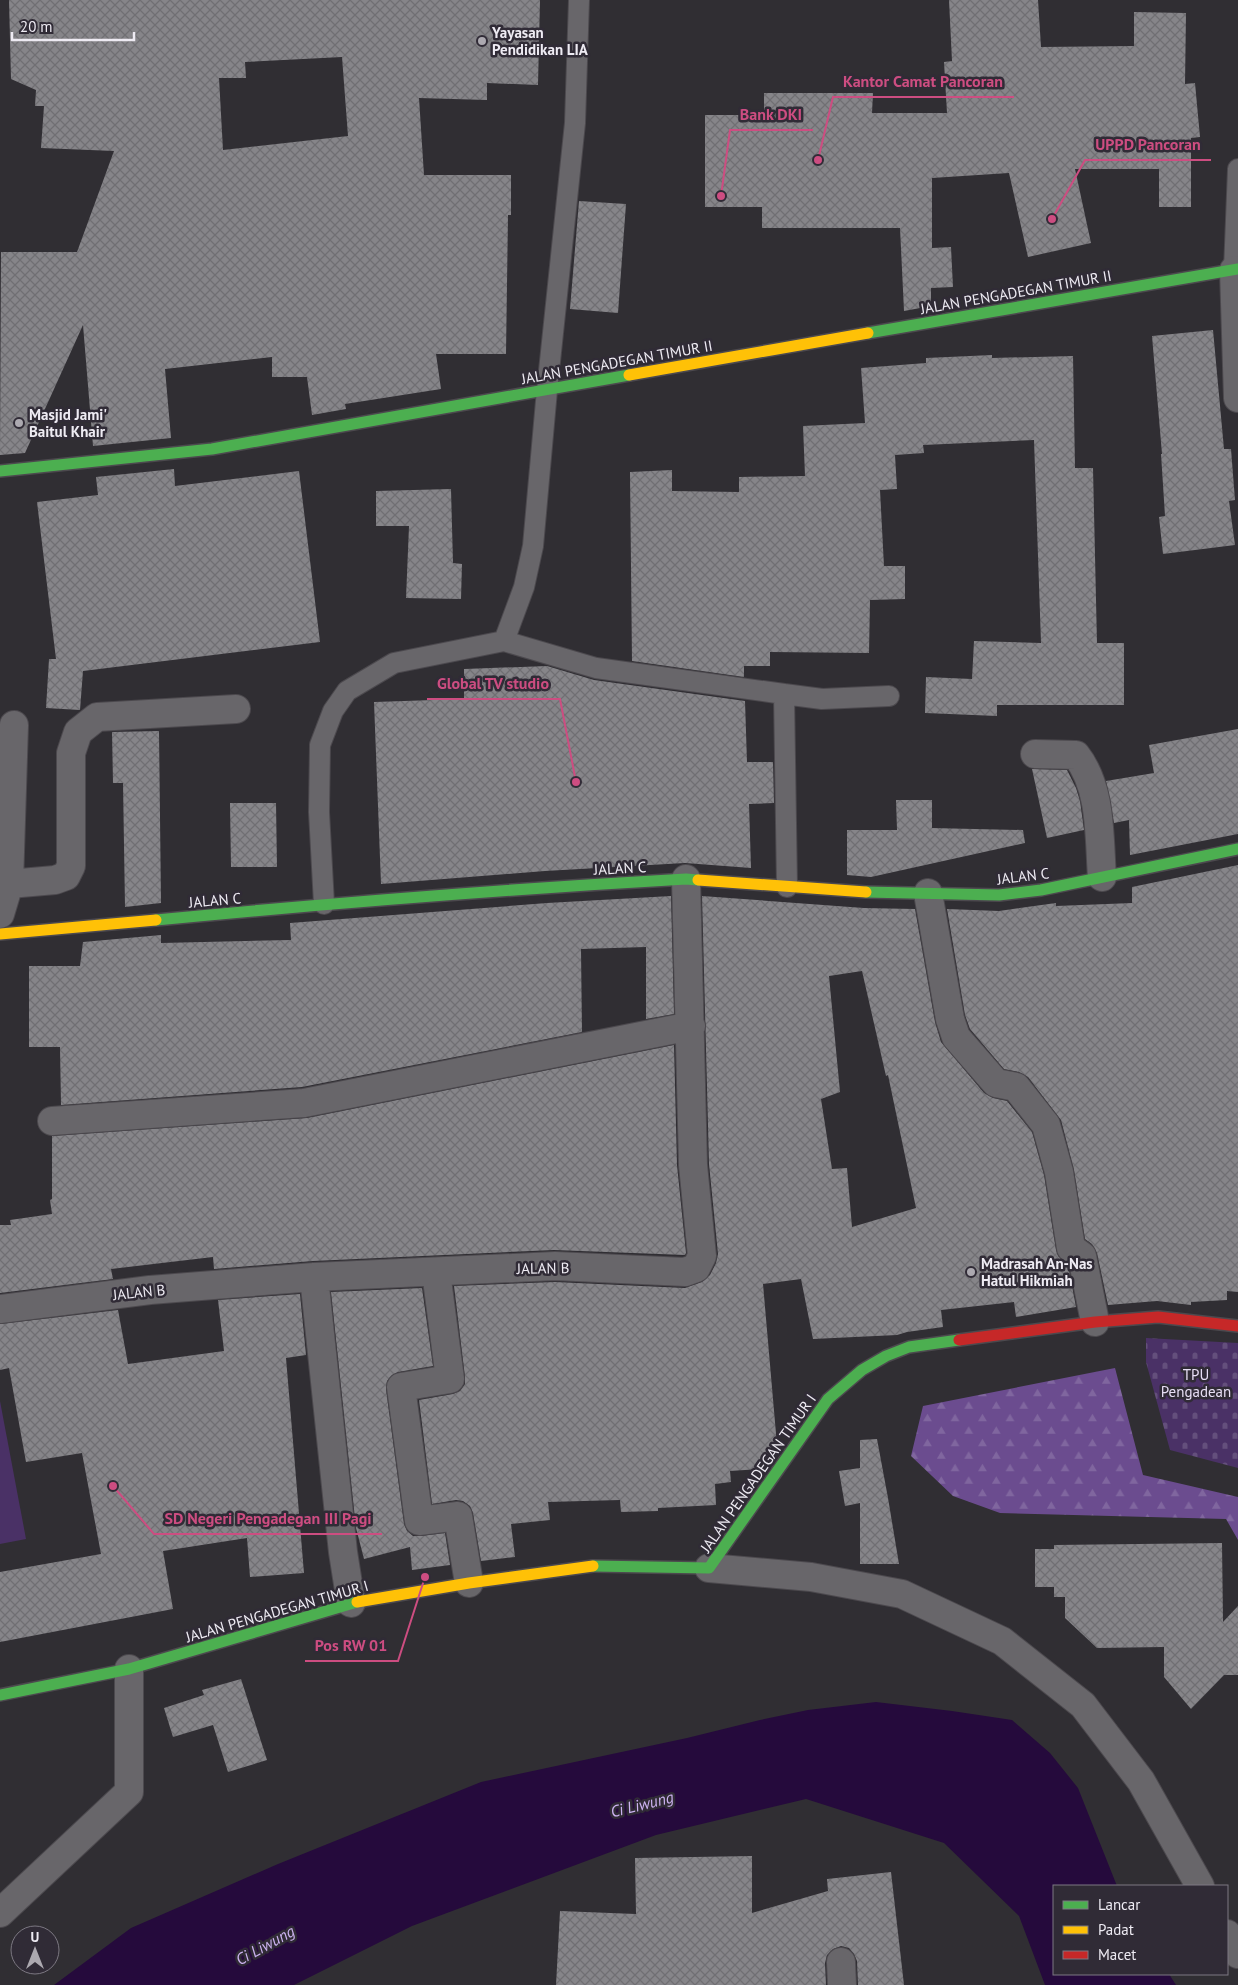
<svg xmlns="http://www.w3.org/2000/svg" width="1238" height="1985" font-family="'PT Sans',sans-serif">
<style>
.grass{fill:#4a3166}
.forest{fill:url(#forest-firs)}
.cemetery{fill:url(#cemetery-stones)}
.water{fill:#250a3c}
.building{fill:url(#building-cross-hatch);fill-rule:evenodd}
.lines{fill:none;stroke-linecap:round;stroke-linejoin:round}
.lane-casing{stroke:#4c494e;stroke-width:22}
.street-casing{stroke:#4c494e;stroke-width:30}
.fast-casing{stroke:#4c494e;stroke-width:14}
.slow-casing{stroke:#4c494e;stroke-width:14}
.jam-casing{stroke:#4c494e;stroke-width:14}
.lane{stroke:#68666a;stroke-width:20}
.street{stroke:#68666a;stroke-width:28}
.fast{stroke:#4caf50;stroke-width:11}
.slow{stroke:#ffc107;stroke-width:11}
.jam{stroke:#c62828;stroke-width:11}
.poi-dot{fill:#aca9b0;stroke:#302b36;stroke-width:2}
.labels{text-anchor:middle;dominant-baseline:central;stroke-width:5;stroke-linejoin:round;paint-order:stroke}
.poi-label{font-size:15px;font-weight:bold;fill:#eeebf3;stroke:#302b36;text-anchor:start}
.street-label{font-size:15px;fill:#eeebf3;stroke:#302b36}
.park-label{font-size:15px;fill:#e7def4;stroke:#302b36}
.water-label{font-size:16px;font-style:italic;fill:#cdb3f1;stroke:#302b36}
.leader{fill:none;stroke:#cd4d81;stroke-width:2}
.callout-dot{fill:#cd4d81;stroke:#302b36;stroke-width:2}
.callout-label{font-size:16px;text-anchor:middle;font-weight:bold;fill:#cd4d81;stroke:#302b36;stroke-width:5;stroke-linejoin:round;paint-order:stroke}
</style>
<defs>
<pattern id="forest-firs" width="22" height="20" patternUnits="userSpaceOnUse" patternTransform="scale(1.25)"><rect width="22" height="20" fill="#6b4c8f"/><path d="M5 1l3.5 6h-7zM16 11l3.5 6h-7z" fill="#80669f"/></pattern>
<pattern id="cemetery-stones" width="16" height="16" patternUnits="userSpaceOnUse" patternTransform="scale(1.25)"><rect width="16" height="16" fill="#4a3166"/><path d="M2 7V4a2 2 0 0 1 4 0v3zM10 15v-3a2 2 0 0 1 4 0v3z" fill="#644f7c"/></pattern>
<pattern id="building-cross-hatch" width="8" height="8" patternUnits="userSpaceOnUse" patternTransform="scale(1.25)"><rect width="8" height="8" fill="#868589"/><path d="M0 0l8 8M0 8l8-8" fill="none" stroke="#706f73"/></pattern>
</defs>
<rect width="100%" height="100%" fill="#302e33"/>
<path class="grass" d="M0,1401L26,1539L0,1544Z"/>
<path class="forest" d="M1115,1368L1143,1475L1238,1497V1540L1226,1519L1000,1513L953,1496L911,1456L923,1406Z"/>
<path class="cemetery" d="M1146,1338L1238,1343V1468L1170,1450L1146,1362Z"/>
<path class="water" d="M876,1702L952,1711L1012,1720L1050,1753L1078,1788L1117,1886H1054V1974H1169L1176,1985H1045L1019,1916L944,1843L806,1799L656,1835L412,1926L294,1985H54L131,1928L278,1864L481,1782L687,1738L760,1720L808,1710Z"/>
<path class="building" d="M9,0H540L538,85L487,83V100L419,98L424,175H511V215H508L506,354H436L441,389L345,404L346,409L312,415L307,377H272V357L165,369L171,438L93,446L83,325L25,453L0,455L1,252H77L114,151L41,148L44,106H35L36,90L11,79ZM342,57L348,136L223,150L219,78H246L245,62Z
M949,0H1038L1041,47L1134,46V12L1186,13L1185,84L1195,83L1200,137L1191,138V207H1159V169H1075L1091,243L1028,257L1009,173L932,178V248L951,247L953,287L931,288V306L904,311L900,228H762V207H705V115H764V93H873L872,113H947L944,62L952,61Z
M579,201L626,204L618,313L570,309Z
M1213,330L1224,449H1231L1235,500L1229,501L1235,545L1163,554L1159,517L1165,516L1161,454H1162L1152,336Z
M992,355V358L1073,356L1075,468H1093L1097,643H1124V705H997V716L925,713L926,677L972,679L974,641L1041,643L1034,440L923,445L924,453L895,455L897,489L880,490L884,566H905V599L870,600L869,653L770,652V666H744V677L632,661L630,472L672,470V491L739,492V477L805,476L803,426L865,423L861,368L926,363V358Z
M174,469L175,486L299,471L320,642L83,671L80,710L46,708L49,659H56L37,502L98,495L96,477Z
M451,489L453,563L462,564L461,599L406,598L409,526H376V491Z
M547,666L594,680L745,701L747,762H773L774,803L749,804L751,868L685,863L545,871L381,884L374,702L464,699V669Z
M1238,729V834L1130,855L1129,820L1114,823L1106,781L1154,773L1149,745Z
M159,731L161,903L125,907L123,783H113L112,732Z
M1032,769L1067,770L1076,788L1080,801L1084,830L1047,838Z
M896,800H932V828L1023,830L1025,843L871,877L847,875V830H897Z
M230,803H276L277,867H231Z
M1238,865V1292L1227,1291V1300L1191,1302V1305L1157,1301L1108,1305L1097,1253L1092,1244L1085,1239L1074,1170L1061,1120L1028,1077L1019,1072L1004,1069L970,1029L965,1015L947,909L999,911L1056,903V906L1132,903V887Z
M671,896L674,1014L646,1019V947L581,949L582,1032L302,1087L61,1105L60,1047H29V966H80L83,942L161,935V943L291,940L290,923L547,903Z
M702,896L864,908L915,909L935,1022L941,1042L984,1093L993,1098L1007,1101L1032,1132L1044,1175L1056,1250L1058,1256L1068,1265L1076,1307L1016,1317L1014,1302L941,1310L943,1327L907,1332L897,1335L813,1339L801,1279L763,1284L777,1445L760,1469L730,1471L731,1482L715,1484L716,1505L658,1508V1511L621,1512L620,1500L548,1502L550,1520L511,1524L515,1557L481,1561L473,1513L470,1506L463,1501L456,1500L432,1504L419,1400L453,1394L460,1391L465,1384V1377L454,1286L555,1282L685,1288L702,1282L710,1275L716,1263L718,1254L709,1164ZM862,971L886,1076L888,1075L916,1208L852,1227L847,1168L832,1169L821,1099L840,1092L829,976Z
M674,1045L677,1165L686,1253L685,1255L554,1250L313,1261L214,1269L213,1257L111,1269L113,1279L0,1293V1225H11L10,1220L52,1214L50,1200L52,1199V1136L307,1118Z
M422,1288L433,1366L398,1372L392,1375L387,1381L386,1389L404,1524L407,1531L413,1536H421L445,1533L450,1565L412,1570L410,1547L364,1559L356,1528L331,1292Z
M300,1294L306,1355L286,1358L304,1573L250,1577L247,1538L163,1551L173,1609L0,1642V1572L101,1554L82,1453L26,1462L9,1368L0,1370V1324L118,1310L128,1364L224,1351L218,1300Z
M877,1439L888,1498L899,1564H860V1503L845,1506L839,1471L860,1468V1440Z
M1222,1543L1223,1622L1238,1606V1675H1224L1191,1709L1164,1677V1647L1097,1648L1065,1618V1597H1054V1587H1035V1549H1054V1545Z
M241,1679L267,1760L228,1772L213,1725L173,1737L164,1708L204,1695L202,1690Z
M752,1856V1913L828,1891L827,1879L891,1872L904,1985H858L857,1961L854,1954L849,1948L841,1946L833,1949L827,1955L825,1963L826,1985H556L560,1911L636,1914L635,1858Z"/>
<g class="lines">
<defs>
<path id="lane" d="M1234,270L1238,169
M504,641L596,668L784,694
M787,887L784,694L822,699L889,696
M324,904L319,812L320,745L333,711L347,691L394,663L504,641L524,587L533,546L547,390L575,123L579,0"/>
<path id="street" d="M1234,270L1238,398
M1035,754L1076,755C1102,788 1099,837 1102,877
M9,884L55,880L66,876L71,866V753L78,732L97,717L236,709
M928,893L950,1019L956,1037L996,1083L1016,1087L1046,1125L1059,1172L1071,1248L1082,1256L1095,1322
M0,914L9,884L14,725
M52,1121L304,1103L691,1026
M436,1272L450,1379L401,1387L419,1521L458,1516L469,1583
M314,1277L343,1552L351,1603
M0,1309L150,1290L314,1277L555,1266L685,1272L696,1268L702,1256L693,1165L686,879
M709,1568L811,1577L902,1594L1002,1641L1083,1705L1141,1781L1200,1886
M0,1913L129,1792V1669
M1227,1934L1238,1954
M841,1962L842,1985"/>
<path id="fast" d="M868,333L1238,269
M0,471L212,449L629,375
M866,892L999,895L1041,890L1238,849
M156,920C332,903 509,889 686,879L698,880
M593,1566L709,1568L828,1399L862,1370L886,1356L909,1347L959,1340
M0,1695L129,1669L357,1602"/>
<path id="slow" d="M629,375L868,333
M698,880L866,892
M0,934L156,920
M357,1602L469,1583L593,1566"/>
<path id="jam" d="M959,1340L1095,1322L1158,1317L1238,1326"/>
</defs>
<use href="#lane" class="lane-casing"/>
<use href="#street" class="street-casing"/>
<use href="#fast" class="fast-casing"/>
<use href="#slow" class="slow-casing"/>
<use href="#jam" class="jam-casing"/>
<use href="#lane" class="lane"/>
<use href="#street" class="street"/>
<use href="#fast" class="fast"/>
<use href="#slow" class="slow"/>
<use href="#jam" class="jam"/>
</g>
<g class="poi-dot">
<circle cx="482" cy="41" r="5"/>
<circle cx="19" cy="423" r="5"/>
<circle cx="971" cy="1272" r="5"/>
</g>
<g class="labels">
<g class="poi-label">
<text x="492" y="32">Yayasan<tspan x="492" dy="17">Pendidikan LIA</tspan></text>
<text x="29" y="414">Masjid Jami'<tspan x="29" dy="17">Baitul Khair</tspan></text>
<text x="981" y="1263">Madrasah An-Nas<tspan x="981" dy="17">Hatul Hikmiah</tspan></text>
</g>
<g class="street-label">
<text transform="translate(1016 292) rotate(-10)">JALAN PENGADEGAN TIMUR II</text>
<text transform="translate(617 362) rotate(-10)">JALAN PENGADEGAN TIMUR II</text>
<text transform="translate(620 868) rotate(-3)">JALAN C</text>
<text transform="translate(1023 876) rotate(-7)">JALAN C</text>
<text transform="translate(215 900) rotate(-5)">JALAN C</text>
<text transform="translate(543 1268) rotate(-1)">JALAN B</text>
<text transform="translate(139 1292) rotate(-6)">JALAN B</text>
<text transform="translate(758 1473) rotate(-55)">JALAN PENGADEGAN TIMUR I</text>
<text transform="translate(277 1611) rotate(-16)">JALAN PENGADEGAN TIMUR I</text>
</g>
<g class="park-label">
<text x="1196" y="1374">TPU<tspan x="1196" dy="17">Pengadean</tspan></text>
</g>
<g class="water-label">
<text transform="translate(642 1804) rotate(-14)">Ci Liwung</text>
<text transform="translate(265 1945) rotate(-29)">Ci Liwung</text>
</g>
</g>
<path class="leader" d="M818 160L833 97H1014M721 196L730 130H813M1052 219L1085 160H1211M576 782L560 699H427M113 1486L154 1534H382M425 1577L398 1661H305"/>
<g class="callout-dot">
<circle cx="818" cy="160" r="5"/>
<circle cx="721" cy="196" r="5"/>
<circle cx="1052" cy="219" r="5"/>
<circle cx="576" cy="782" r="5"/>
<circle cx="113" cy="1486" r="5"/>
<circle cx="425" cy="1577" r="5"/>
</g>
<g class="callout-label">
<text x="923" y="87">Kantor Camat Pancoran</text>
<text x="771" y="120">Bank DKI</text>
<text x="1148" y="150">UPPD Pancoran</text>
<text x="493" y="689">Global TV studio</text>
<text x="268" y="1524">SD Negeri Pengadegan III Pagi</text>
<text x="351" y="1651">Pos RW 01</text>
</g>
<rect x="1053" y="1885" width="175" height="90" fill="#302b36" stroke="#7c7882"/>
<rect x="1063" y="1901" width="25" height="8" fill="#4caf50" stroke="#7c7882"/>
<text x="1098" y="1910" font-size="15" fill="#eeebf3">Lancar</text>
<rect x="1063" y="1926" width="25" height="8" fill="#ffc107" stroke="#7c7882"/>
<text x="1098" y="1935" font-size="15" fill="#eeebf3">Padat</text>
<rect x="1063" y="1951" width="25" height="8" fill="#c62828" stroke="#7c7882"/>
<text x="1098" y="1960" font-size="15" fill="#eeebf3">Macet</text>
<g transform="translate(35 1950)"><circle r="24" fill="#302b36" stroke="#7c7882"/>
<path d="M0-4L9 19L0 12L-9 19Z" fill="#aca9b0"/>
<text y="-8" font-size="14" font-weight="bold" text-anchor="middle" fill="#eeebf3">U</text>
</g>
<path d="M12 32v8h122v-8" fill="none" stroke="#eeebf3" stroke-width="2.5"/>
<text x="20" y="32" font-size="15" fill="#eeebf3" stroke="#302b36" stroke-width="4" paint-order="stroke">20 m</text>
</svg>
